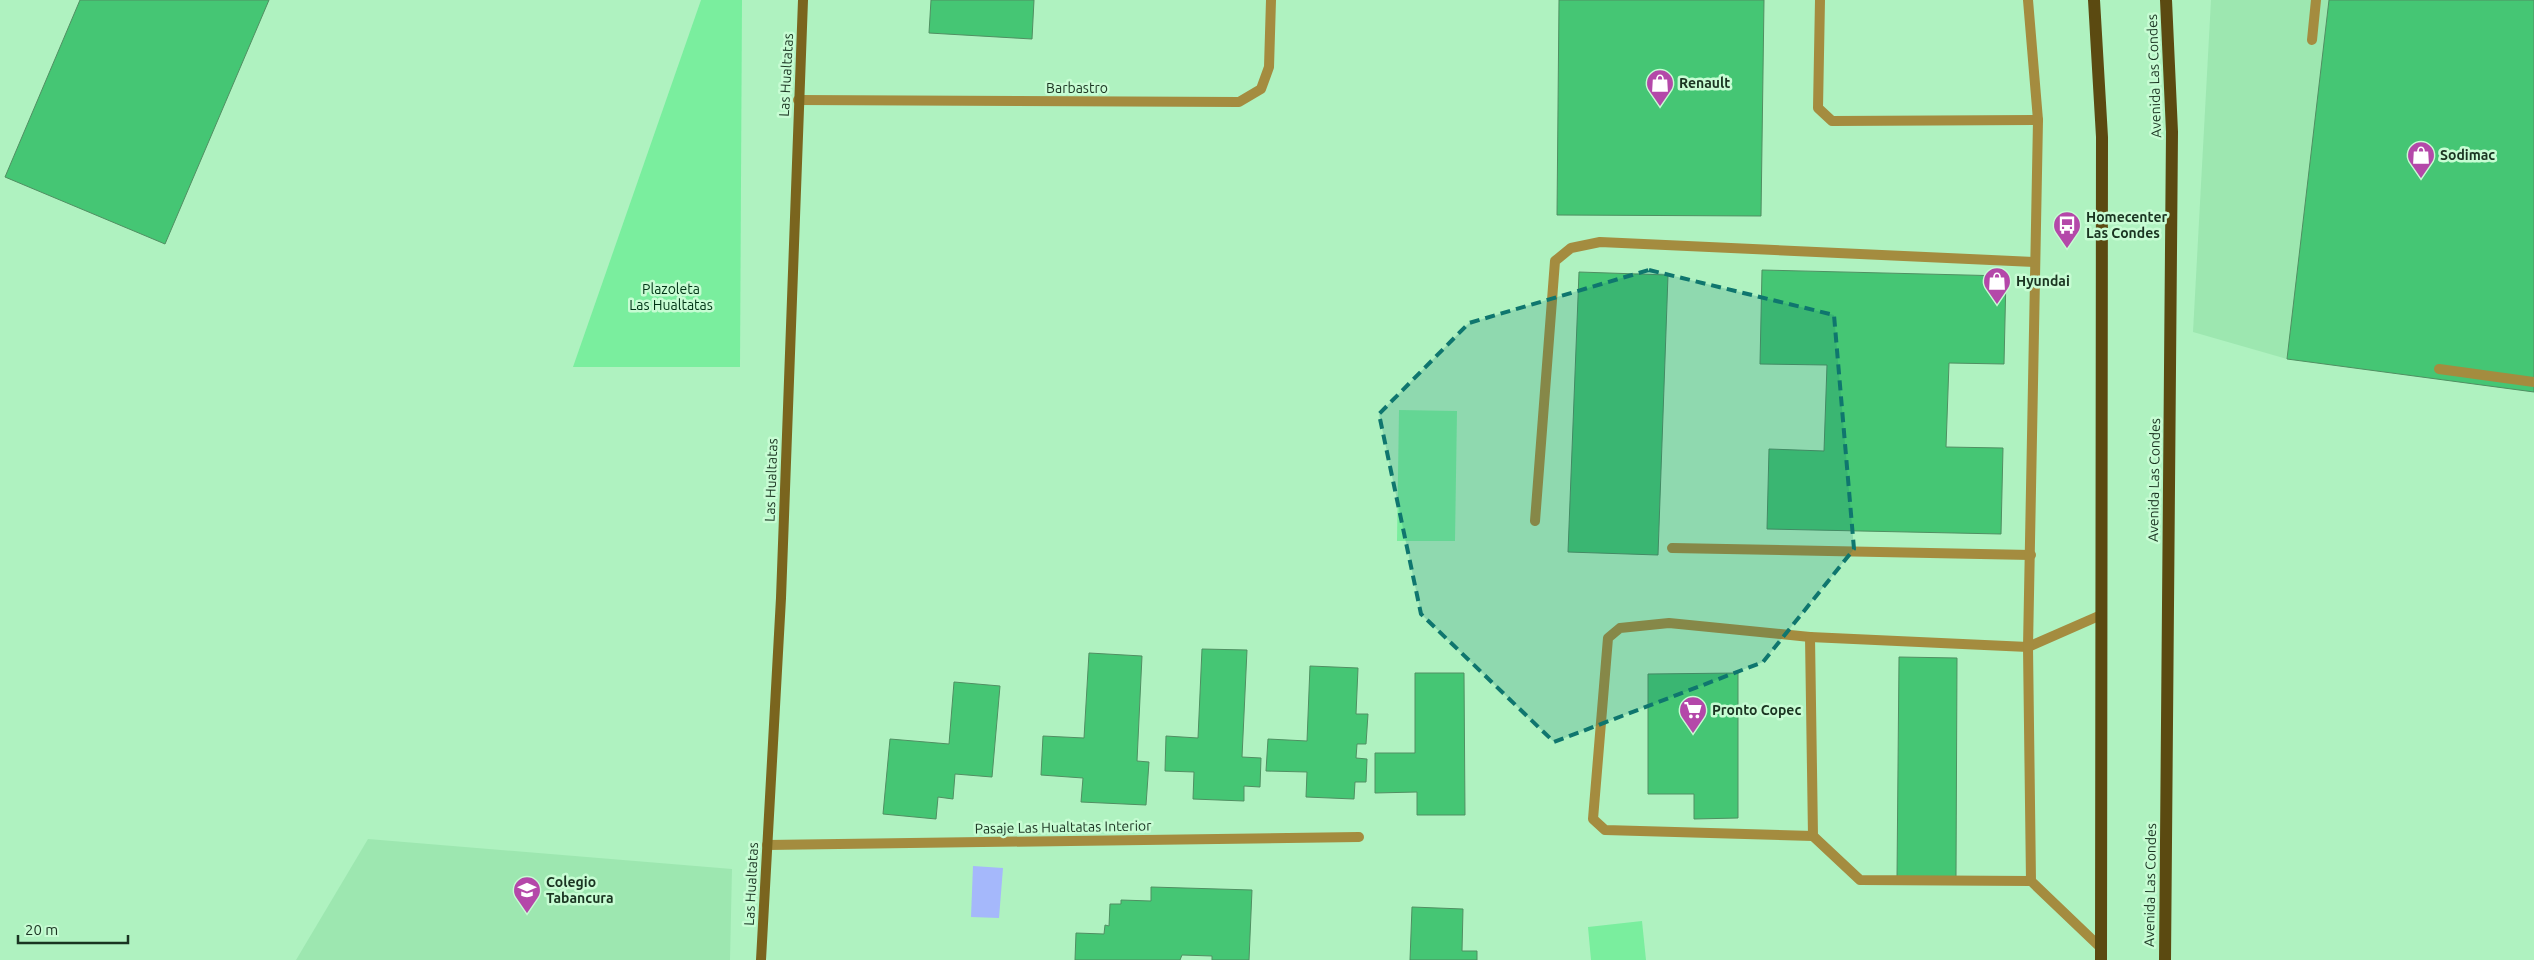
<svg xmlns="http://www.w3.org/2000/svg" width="2534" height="960" viewBox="0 0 2534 960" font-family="Ubuntu,sans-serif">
  <rect width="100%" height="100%" fill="#aff2c0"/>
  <g fill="#9de7b0">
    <polygon points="2211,0 2534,0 2534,392 2287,359 2193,332"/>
    <polygon points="368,839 732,869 730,960 296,960"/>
  </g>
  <g fill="#7aee9e">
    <polygon points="701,0 742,0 740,367 573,367"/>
    <polygon points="1399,410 1457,411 1455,541 1397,541"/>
    <polygon points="1642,921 1646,960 1591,960 1588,927"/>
  </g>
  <polygon fill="#a5b8fb" points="973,866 1003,868 999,918 971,917"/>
  <g fill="#45c674" stroke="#508f62">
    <polygon points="80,0 269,0 165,244 5,177"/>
    <polygon points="931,0 1034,0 1032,39 929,33"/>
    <polygon points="1559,0 1764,0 1761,216 1557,215"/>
    <polygon points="2329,0 2534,0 2534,392 2287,359"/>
    <polygon points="1762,270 2006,276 2004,364 1949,363 1946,447 2003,448 2001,534 1767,529 1769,449 1824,451 1827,365 1760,364"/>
    <polygon points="1579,272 1668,275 1658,555 1568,552"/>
    <polygon points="1202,649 1247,650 1242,757 1261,758 1260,787 1244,786 1244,801 1193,799 1194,772 1165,771 1166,736 1198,738"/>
    <polygon points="1089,653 1142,656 1137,761 1149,762 1146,805 1081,802 1083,778 1041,775 1043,736 1084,738"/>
    <polygon points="1899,657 1957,658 1956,877 1897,877"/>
    <polygon points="1310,666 1358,668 1356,714 1368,714 1366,744 1357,744 1356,758 1367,759 1366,782 1355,782 1354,799 1306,797 1307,772 1266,771 1268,739 1307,741"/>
    <polygon points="1415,673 1464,673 1465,815 1417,815 1417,792 1375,793 1375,753 1415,753"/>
    <polygon points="1738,673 1738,818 1694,819 1694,794 1648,794 1648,674"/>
    <polygon points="954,682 1000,686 992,777 955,774 953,799 938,797 936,819 883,814 890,739 949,744"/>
    <polygon points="1151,887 1252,890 1249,960 1212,960 1212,956 1182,955 1180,960 1075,960 1076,933 1104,934 1105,925 1109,926 1110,904 1121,904 1121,900 1151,901"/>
    <polygon points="1412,907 1463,909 1462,951 1477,951 1477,960 1410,960"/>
  </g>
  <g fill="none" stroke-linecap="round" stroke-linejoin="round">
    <g stroke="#a48c3f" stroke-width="10">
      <polyline points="1820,0 1818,108 1832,121 2038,120"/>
      <polyline points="2312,40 2316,0"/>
      <polyline points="2439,369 2534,382"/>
      <polyline points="1535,521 1555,261 1571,248 1600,242 2035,262"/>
      <polyline points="1672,548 2031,555"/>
      <polyline points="1810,637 1669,623 1620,628 1608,638 1593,819 1605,830 1813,836"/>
      <polyline points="2031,881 1860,880 1813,836 1810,637 2028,647 2101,615"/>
    </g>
    <g stroke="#a48c3f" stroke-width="10">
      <polyline points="2028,0 2038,120 2028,647 2031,881 2101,948"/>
      <polyline points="798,100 1239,102 1261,89 1269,67 1271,0"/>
      <polyline points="767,845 1359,837"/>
    </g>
    <polyline stroke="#7a651e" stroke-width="10" points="761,960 781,598 803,0"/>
    <g stroke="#5b4a11" stroke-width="12">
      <polyline points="2094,0 2102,137 2101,960"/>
      <polyline points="2165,960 2172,132 2166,0"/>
    </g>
  </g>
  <path fill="#0f766e" fill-opacity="0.2" stroke="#0f766e" stroke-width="4" stroke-dasharray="10 6" stroke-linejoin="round" d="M1649,270L1834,315L1854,549L1763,662L1554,742L1421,614L1379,414L1469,323Z"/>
  <defs>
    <g id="shop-pin" transform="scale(1.4375)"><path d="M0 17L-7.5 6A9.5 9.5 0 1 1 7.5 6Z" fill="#b448a9" stroke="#c7fcd3"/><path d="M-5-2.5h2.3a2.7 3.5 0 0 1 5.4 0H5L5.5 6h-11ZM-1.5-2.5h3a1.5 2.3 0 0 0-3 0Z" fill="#fff"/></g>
    <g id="bus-pin" transform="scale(1.4375)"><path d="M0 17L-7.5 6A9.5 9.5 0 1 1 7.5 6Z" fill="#b448a9" stroke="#c7fcd3"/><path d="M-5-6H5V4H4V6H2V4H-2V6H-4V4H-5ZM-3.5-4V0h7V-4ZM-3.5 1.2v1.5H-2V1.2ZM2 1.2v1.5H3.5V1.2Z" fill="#fff"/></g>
    <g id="supermarket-pin" transform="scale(1.4375)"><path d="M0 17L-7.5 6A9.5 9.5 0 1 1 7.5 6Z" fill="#b448a9" stroke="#c7fcd3"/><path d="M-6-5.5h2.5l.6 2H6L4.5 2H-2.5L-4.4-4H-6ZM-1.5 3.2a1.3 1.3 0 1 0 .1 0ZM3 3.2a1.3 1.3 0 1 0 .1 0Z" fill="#fff"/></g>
    <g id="school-pin" transform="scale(1.4375)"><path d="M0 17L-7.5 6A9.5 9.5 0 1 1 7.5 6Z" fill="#b448a9" stroke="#c7fcd3"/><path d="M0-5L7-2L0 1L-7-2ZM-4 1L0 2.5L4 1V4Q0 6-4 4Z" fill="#fff"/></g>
  </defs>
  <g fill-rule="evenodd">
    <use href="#shop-pin" x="1660" y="83"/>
    <use href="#shop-pin" x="2421" y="155"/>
    <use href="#bus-pin" x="2067" y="225"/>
    <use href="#shop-pin" x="1997" y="281"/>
    <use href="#supermarket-pin" x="1693" y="710"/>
    <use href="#school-pin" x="527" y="890"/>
  </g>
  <g text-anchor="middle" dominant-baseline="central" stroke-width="5" stroke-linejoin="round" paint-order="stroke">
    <g font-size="14" fill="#1a3421" stroke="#c7fcd3">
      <text transform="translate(786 75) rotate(-87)">Las Hualtatas</text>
      <text transform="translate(2154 76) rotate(-92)">Avenida Las Condes</text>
      <text x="1077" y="88">Barbastro</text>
      <text transform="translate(771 480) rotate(-88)">Las Hualtatas</text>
      <text transform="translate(2154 480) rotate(-89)">Avenida Las Condes</text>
      <text transform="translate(1063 827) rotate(-1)">Pasaje Las Hualtatas Interior</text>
      <text transform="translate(751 884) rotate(-87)">Las Hualtatas</text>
      <text transform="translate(2150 885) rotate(-89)">Avenida Las Condes</text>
    </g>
    <g font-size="14" font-weight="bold" fill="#1a3421" stroke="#c7fcd3" text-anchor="start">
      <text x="1679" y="83">Renault</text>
      <text x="2440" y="155">Sodimac</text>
      <text x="2086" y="217">Homecenter<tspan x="2086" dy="16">Las Condes</tspan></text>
      <text x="2016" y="281">Hyundai</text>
      <text x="1712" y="710">Pronto Copec</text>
      <text x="546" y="882">Colegio<tspan x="546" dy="16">Tabancura</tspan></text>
    </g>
    <g font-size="14" fill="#003415" stroke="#c7fcd3">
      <text x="671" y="289">Plazoleta<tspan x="671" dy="16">Las Hualtatas</tspan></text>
    </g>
  </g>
  <path d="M18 935v8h110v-8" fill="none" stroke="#1a3421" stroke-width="2.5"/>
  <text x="25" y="935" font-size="15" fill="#1a3421" stroke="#c7fcd3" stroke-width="4" paint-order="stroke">20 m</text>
</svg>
